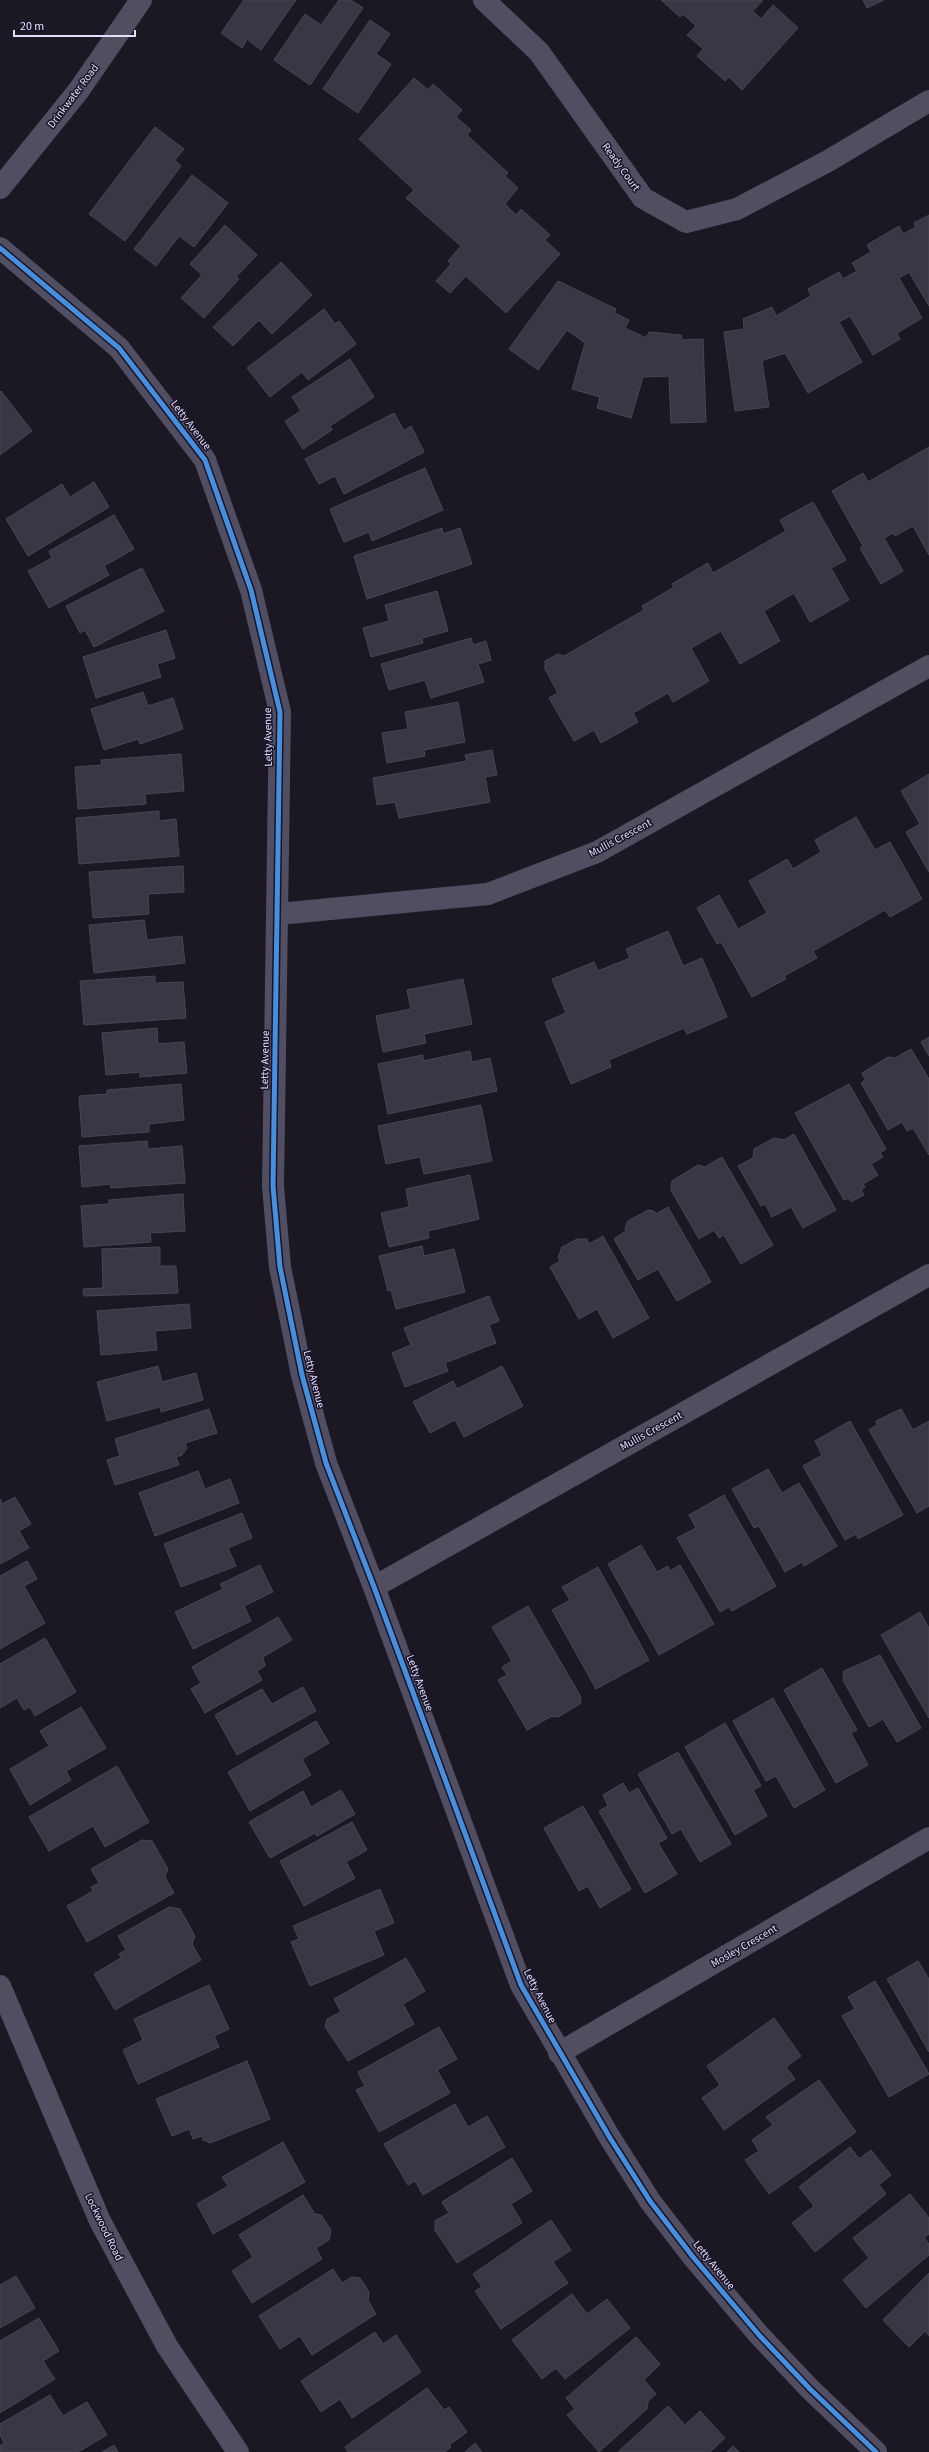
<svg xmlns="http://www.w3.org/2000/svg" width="929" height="2452" viewBox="0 0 929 2452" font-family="'Source Sans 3',sans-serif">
  <rect width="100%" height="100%" fill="#1b1824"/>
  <g fill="#3a3744" stroke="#494555">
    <polygon points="244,0 296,0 261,50 247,39 242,48 221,33"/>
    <polygon points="339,0 351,0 363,8 310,85 274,60 305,14 321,25"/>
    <polygon points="661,0 763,0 753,11 761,19 773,5 798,28 742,90 729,77 725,81 697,56 703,49 687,35 696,26 683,14 680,17"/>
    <polygon points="863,0 884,0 867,8"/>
    <polygon points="370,20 390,34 376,54 391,64 358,113 323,89"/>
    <polygon points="414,78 428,90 433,84 462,110 456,117 471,130 467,135 508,173 505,176 518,188 505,204 516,215 521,209 550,235 545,240 560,254 506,313 466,276 450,293 436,281 451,264 448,261 461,246 406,198 414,190 359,139"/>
    <polygon points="155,127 184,149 175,160 181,166 125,241 89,214"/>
    <polygon points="192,175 228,203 194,247 179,236 156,266 134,249"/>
    <polygon points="929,215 929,306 909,272 899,278 922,318 897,333 900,339 873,355 850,316 839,322 862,362 808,393 785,353 764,360 762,361 769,407 735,411 724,332 744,329 743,319 772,307 776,316 811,296 808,289 839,272 843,279 857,271 852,263 871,252 867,245 899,226 903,234 916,227 914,223"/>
    <polygon points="225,225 257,255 236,277 239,279 204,318 181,298 202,275 190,264"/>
    <polygon points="281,262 312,295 272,334 259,320 233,346 213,327"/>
    <polygon points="558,281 616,309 614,313 629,320 625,328 646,338 649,332 681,335 682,340 703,339 706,422 671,423 669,376 643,377 631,418 597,408 600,397 572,389 585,343 567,330 538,370 509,349"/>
    <polygon points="324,309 335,324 339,321 356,344 308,380 302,372 270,397 247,368"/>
    <polygon points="350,359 374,397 330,426 332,430 303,449 285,421 301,411 292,397"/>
    <polygon points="1,391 32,431 0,455 0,392"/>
    <polygon points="394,413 404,431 411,426 424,452 344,494 335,476 319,484 305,459"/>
    <polygon points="929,447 929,555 913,526 895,536 893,533 884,538 903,571 881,584 860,548 863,546 832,491 863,473 868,482"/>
    <polygon points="425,468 443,510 372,541 369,532 344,542 330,509"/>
    <polygon points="94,482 109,507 28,556 6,519 62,484 70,497"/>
    <polygon points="813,502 846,560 831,568 849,600 810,622 794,593 764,611 780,641 740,664 721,631 691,648 709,681 673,702 668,693 633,713 638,722 601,743 594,730 574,741 549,698 558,693 545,669 545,661 558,654 564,656 644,610 642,606 674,587 672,584 708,563 713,573 786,531 780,520"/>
    <polygon points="114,515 134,549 104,566 109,575 49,608 28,571 52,558 49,551"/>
    <polygon points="442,528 443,534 460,528 472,564 367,599 354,556"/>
    <polygon points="142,568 164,611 94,647 85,630 80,633 66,606"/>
    <polygon points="437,591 448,631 422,638 423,643 371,657 363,628 389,621 385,605"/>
    <polygon points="166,630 175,658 157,664 161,677 96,698 83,657"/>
    <polygon points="471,638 473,645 486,641 491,660 478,664 484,682 431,698 425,680 389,690 381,664"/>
    <polygon points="143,692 148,706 173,698 183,729 140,744 138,739 104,750 91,709"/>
    <polygon points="458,702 465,742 424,750 425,756 387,763 382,733 408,729 405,712"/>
    <polygon points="492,750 497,775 485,777 490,802 399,818 395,802 377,805 373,778 467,761 465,755"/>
    <polygon points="181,754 184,791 145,794 146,804 78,809 75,767 102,765 101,760"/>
    <polygon points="929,774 929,872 906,832 920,824 901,791"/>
    <polygon points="159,811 159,821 176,819 179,856 79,864 76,818"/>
    <polygon points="856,817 875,850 890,842 922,899 890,917 885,910 813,951 817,958 784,976 786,979 752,997 721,942 717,944 697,908 719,895 738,929 767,913 749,881 787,859 793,869 821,852 815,840"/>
    <polygon points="183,866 184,892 148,894 149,914 93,918 89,872"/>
    <polygon points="144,920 147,940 182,936 185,963 94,973 89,925"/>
    <polygon points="668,931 683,966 702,958 727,1017 687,1034 684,1028 609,1060 611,1067 571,1084 545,1022 566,1013 552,979 594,962 598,971 630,958 626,949"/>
    <polygon points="155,976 155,983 183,982 186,1018 84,1025 80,981"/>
    <polygon points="463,979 472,1024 424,1034 426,1043 383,1052 376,1016 411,1009 407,990"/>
    <polygon points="157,1028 158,1044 184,1042 187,1073 140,1077 140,1072 106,1075 102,1033"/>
    <polygon points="929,1037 929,1056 921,1042"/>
    <polygon points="911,1049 929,1079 929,1155 913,1128 907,1131 902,1122 888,1130 861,1083 865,1080 862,1073 888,1057 895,1058"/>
    <polygon points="470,1051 472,1062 490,1058 497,1091 388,1114 378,1064 423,1055 423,1061"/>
    <polygon points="181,1084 184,1120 149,1124 149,1132 82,1137 79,1096 107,1094 107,1090"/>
    <polygon points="849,1084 886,1149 880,1153 883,1157 871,1164 878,1175 863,1184 865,1187 861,1190 864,1195 851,1202 849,1198 844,1200 795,1113"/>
    <polygon points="481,1105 492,1161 424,1174 420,1157 386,1164 378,1126"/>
    <polygon points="794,1134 836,1210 803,1228 791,1207 772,1217 765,1204 761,1206 738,1166 753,1158 754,1149 774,1138 784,1140"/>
    <polygon points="147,1141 148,1149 182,1146 185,1183 111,1188 110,1184 82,1187 79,1146"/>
    <polygon points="722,1157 773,1245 741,1264 724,1235 719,1238 714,1230 699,1239 671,1190 672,1181 698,1165 705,1167"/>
    <polygon points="470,1175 479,1219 428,1231 429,1238 389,1247 381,1213 409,1207 406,1189"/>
    <polygon points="183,1194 185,1231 150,1233 151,1242 84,1247 81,1206 109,1204 109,1200"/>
    <polygon points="668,1207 711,1282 677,1301 658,1269 638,1280 614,1239 626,1231 625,1228 628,1221 648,1210 654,1211 656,1214"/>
    <polygon points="603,1236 649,1318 613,1338 597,1309 579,1319 550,1267 560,1261 558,1258 562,1247 577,1239 587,1239 589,1244"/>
    <polygon points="422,1246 424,1256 454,1249 465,1292 396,1309 391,1290 388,1291 379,1256"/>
    <polygon points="160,1247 160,1266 176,1266 178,1293 84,1296 83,1289 103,1288 102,1249"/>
    <polygon points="489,1296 499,1321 489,1325 496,1343 445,1363 448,1371 405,1387 392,1353 411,1345 404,1328"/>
    <polygon points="189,1304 191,1328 155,1331 157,1350 101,1355 97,1311"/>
    <polygon points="158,1366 162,1382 196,1373 203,1400 161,1412 160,1407 107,1421 97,1382"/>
    <polygon points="502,1366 523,1406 464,1437 455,1420 430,1433 413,1402 453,1381 457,1389"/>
    <polygon points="209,1409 217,1433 185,1443 187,1448 182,1455 176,1457 179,1465 115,1485 107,1460 120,1456 115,1439"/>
    <polygon points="901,1409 913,1430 929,1421 929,1506 917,1513 869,1430 877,1425 876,1421"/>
    <polygon points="850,1421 903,1515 858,1539 856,1534 845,1540 803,1466 822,1455 815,1441"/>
    <polygon points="768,1469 782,1493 799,1483 837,1546 804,1566 802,1562 785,1572 759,1526 754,1528 732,1489"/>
    <polygon points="198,1471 205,1489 230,1479 239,1503 155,1536 139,1493"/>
    <polygon points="724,1495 776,1586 732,1611 729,1607 720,1612 677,1538 696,1528 689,1515"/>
    <polygon points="15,1497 31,1524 19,1531 29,1548 0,1564 0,1499 2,1504"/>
    <polygon points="242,1513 252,1538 228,1548 236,1566 181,1587 164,1544"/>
    <polygon points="641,1545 657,1572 668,1566 670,1571 680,1565 714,1624 659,1655 608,1564"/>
    <polygon points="27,1561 37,1579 24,1586 45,1623 0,1649 0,1576"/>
    <polygon points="260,1565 273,1592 244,1606 251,1621 193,1649 175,1612 223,1589 220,1584"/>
    <polygon points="598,1567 649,1660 596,1689 552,1610 570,1600 562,1587"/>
    <polygon points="528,1606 581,1697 580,1704 558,1717 552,1716 527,1730 498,1680 507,1675 502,1667 512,1661 492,1627"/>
    <polygon points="920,1612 929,1628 929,1718 881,1635"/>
    <polygon points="278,1617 292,1640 263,1657 265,1666 257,1671 262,1680 205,1713 191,1689 201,1683 192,1667"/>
    <polygon points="45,1638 76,1692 35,1716 30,1707 24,1710 17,1698 0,1708 0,1664"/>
    <polygon points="880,1655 921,1728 897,1742 883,1719 869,1727 843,1680 844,1671"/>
    <polygon points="822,1668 857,1730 851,1733 868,1765 836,1783 784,1690"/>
    <polygon points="303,1687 316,1711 237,1755 215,1715 262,1689 272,1704"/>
    <polygon points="773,1698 825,1790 794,1808 776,1776 766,1781 733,1721"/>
    <polygon points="81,1707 106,1748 66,1771 71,1780 30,1805 10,1769 49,1746 40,1731"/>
    <polygon points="316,1721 329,1743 302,1759 311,1775 250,1811 228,1772"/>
    <polygon points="725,1723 761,1786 753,1790 767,1816 735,1835 685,1747"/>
    <polygon points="678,1752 731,1844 700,1862 681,1829 672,1834 638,1774"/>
    <polygon points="117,1766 149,1822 105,1847 93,1826 49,1851 29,1817"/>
    <polygon points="623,1783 629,1793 638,1788 667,1838 658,1843 677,1874 645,1893 599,1811 608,1806 603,1795"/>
    <polygon points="341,1790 355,1814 317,1836 315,1833 270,1858 249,1822 303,1791 311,1807"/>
    <polygon points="583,1806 631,1889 600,1908 588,1886 579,1891 544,1828"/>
    <polygon points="352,1822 367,1850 346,1862 355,1878 304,1906 280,1861"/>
    <polygon points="142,1840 152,1841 168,1869 165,1877 174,1893 87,1942 67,1906 93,1891 91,1887 99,1883 91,1869"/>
    <polygon points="380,1889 394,1923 374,1931 384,1955 310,1986 291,1942 299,1939 293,1926"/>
    <polygon points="169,1907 180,1909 195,1936 192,1944 201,1960 115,2010 94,1974 121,1958 119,1954 126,1950 118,1936"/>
    <polygon points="406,1958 425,1991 403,2004 414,2024 348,2061 325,2027 327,2019 341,2012 334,1999"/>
    <polygon points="918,1961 929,1979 929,2052 887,1979"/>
    <polygon points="875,1981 929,2074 889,2097 842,2016 855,2009 848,1997"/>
    <polygon points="209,1985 229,2029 214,2036 219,2047 138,2084 123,2050 143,2040 134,2019"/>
    <polygon points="774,2018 801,2056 786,2067 795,2079 724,2130 702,2098 720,2085 707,2066"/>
    <polygon points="439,2027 457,2059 437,2070 450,2093 379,2132 356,2090 365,2086 358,2072"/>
    <polygon points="247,2061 270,2119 210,2143 203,2140 202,2136 193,2139 189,2129 172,2136 156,2099"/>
    <polygon points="819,2080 856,2132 769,2194 745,2160 759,2151 752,2140 773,2125 766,2117"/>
    <polygon points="455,2104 468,2127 487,2116 505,2147 423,2195 415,2181 408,2185 384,2144"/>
    <polygon points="283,2142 305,2182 213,2234 197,2204 228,2186 222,2177"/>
    <polygon points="850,2147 859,2159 871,2150 891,2175 879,2185 886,2194 815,2252 792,2223 814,2206 799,2187"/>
    <polygon points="512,2158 532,2191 511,2204 522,2223 457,2263 435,2230 435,2221 449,2213 442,2202"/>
    <polygon points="910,2194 929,2218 929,2234 924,2238 929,2244 929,2255 866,2308 843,2280 869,2258 853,2238"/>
    <polygon points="303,2195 315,2214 321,2215 331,2230 329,2240 316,2248 322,2259 252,2303 232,2271 253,2257 239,2235"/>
    <polygon points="551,2220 571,2250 553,2262 568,2283 501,2329 475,2291 482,2287 473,2274"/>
    <polygon points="333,2269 342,2283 352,2277 360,2278 369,2292 368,2300 376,2314 312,2355 300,2336 280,2349 259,2316"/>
    <polygon points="929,2273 929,2336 925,2331 909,2347 883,2320"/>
    <polygon points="16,2276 35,2308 0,2328 0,2285"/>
    <polygon points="572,2294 587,2314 607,2299 630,2328 565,2379 556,2368 542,2379 512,2340"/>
    <polygon points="39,2318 59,2351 43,2361 55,2379 0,2413 0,2341"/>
    <polygon points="375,2332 383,2344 396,2335 421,2372 352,2418 340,2399 321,2412 301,2381"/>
    <polygon points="636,2337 660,2364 644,2380 656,2394 648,2401 647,2409 599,2452 567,2415 575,2409 566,2398"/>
    <polygon points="427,2388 444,2410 449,2407 467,2432 449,2445 451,2447 445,2452 348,2452 345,2447"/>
    <polygon points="50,2395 63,2416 87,2402 107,2435 78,2452 0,2452 0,2446 4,2443 0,2435 0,2424"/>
    <polygon points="668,2406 685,2425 700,2411 725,2438 710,2452 618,2452"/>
    <polygon points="475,2443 482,2452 465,2452"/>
    <polygon points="114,2445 118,2452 102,2452"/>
    <polygon points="733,2446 739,2452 727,2452"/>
  </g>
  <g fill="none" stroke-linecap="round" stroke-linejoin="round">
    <g stroke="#514e62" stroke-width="22">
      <polyline points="484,0 539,52 643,198 686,222 737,209 828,161 929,101"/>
      <polyline points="0,248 119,348 205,460 251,590 280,712 273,1186 280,1267 302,1375 326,1463 374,1587 521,1985 610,2138 650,2201 693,2257 759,2335 810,2389 876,2452"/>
      <polyline points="278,914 488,894 597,852 929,666"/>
      <polyline points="374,1587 929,1275"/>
      <polyline points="0,1986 100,2221 167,2346 238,2452"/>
      <polyline points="559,2053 929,1838"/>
    </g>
    <polyline stroke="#514e62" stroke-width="22" points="0,188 79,90 141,0"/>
    <g stroke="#191428" stroke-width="8">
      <polyline id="cycleway" points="0,248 119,348 205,460 251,590 280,712 273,1186 280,1267 302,1375 326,1463 374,1587 521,1985 610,2138 650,2201 693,2257 759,2335 810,2389 876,2452"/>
    </g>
    <use href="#cycleway" stroke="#468fdf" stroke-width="5"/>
  </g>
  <g text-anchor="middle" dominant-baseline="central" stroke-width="3" stroke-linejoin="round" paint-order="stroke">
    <g font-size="11" fill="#e4dffb" stroke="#191428">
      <text transform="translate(73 96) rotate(-53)">Drinkwater Road</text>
      <text transform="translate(621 167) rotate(54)">Ready Court</text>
      <text transform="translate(191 425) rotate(53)">Letty Avenue</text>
      <text transform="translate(268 737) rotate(-91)">Letty Avenue</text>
      <text transform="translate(620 838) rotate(-28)">Mullis Crescent</text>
      <text transform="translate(265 1060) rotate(-89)">Letty Avenue</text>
      <text transform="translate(314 1379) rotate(76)">Letty Avenue</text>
      <text transform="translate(651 1431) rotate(-29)">Mullis Crescent</text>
      <text transform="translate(420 1683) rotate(70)">Letty Avenue</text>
      <text transform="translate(744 1946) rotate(-30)">Mosley Crescent</text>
      <text transform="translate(540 1996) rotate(63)">Letty Avenue</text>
      <text transform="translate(104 2227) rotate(64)">Lockwood Road</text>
      <text transform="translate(714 2265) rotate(51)">Letty Avenue</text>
    </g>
  </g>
  <path d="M14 30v6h121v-6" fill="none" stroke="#e4dffb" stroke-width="2"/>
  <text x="20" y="30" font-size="12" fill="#e4dffb" stroke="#191428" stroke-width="3" paint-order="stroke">20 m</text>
</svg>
